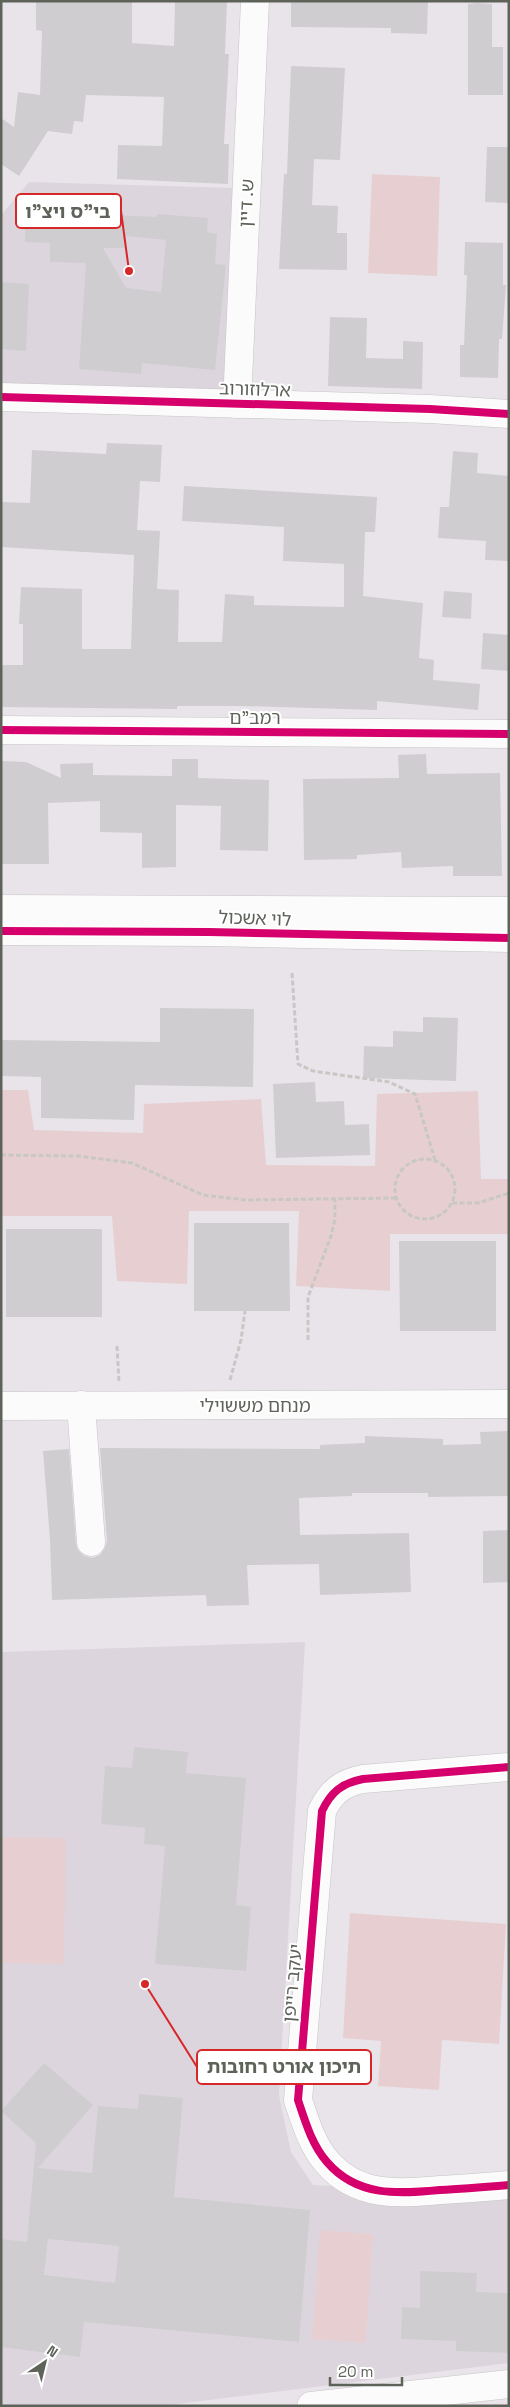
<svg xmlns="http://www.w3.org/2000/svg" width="510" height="2407" viewBox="0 0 510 2407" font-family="'Space Grotesk','Noto Sans Hebrew',sans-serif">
  <rect width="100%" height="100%" fill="#e9e4ea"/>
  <g fill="#ddd5de">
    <polygon points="29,182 235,188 230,394 1,387 1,215"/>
    <polygon points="305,1642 279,2095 291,2152 313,2185 509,2195 509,2363 161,2406 1,2406 1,1652"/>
  </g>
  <g fill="#e7cfd1">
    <polygon points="372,174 440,177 437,276 368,273"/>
    <polygon points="1,1090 28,1090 34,1130 143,1133 144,1104 261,1099 266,1165 375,1166 377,1094 478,1091 481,1179 509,1179 509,1234 390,1234 390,1291 296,1286 299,1211 189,1211 187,1284 117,1281 112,1216 1,1216"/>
    <polygon points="1,1837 66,1838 64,1964 1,1963"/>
    <polygon points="350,1913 506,1924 499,2044 442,2040 439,2090 378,2086 381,2041 343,2038"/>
    <polygon points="320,2230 373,2234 366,2343 312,2339"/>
  </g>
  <g fill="#d0cdd1" fill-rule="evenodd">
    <polygon points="36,1 132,1 132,43 174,46 175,1 227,1 225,54 229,54 224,144 229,144 228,184 117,179 118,145 162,146 164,97 86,95 83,122 74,121 72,134 48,131 19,176 1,164 1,118 14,127 18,92 40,95 42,31 36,30"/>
    <polygon points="291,1 428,1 427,34 391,33 391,28 291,27"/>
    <polygon points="477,3 492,4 492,47 503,47 503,95 468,95 468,4"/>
    <polygon points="291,66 345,68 340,160 314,159 312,205 338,206 337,233 347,233 347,270 279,269 284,174 287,174"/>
    <polygon points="487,147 509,147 509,203 485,202"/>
    <path d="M26,211L157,217V214L208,218L207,232L217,234L215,264L226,265L215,370L142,363L141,374L79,369L86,263L50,262V243L25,242ZM126,236L166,240L161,292L126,288L103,248H125Z"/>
    <polygon points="465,242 503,243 503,285 506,285 502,339 499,339 498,378 460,377 460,345 464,345 467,275 464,275"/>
    <polygon points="1,282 29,284 26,351 1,349"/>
    <polygon points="330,317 367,318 366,358 403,359 403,341 423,342 422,389 328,386"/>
    <polygon points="107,443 162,445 160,482 140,481 137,530 160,531 157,589 179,590 178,642 222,642 225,594 254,596 254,605 344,607 344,564 283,561 284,527 182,521 184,486 377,497 375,532 365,532 363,596 423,603 419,658 434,660 433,680 480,684 478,710 377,701 377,710 243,706 177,706 177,709 1,707 1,665 23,665 23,624 19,624 21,587 82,589 82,649 131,649 134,555 1,547 1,502 30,503 32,450 106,454"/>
    <polygon points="453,451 478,453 477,473 509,476 509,561 485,560 486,541 438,538 440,507 449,507"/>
    <polygon points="444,591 472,593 471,619 442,617"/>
    <polygon points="483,633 509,635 509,671 481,669"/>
    <polygon points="426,754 427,774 500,773 502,876 453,876 453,866 402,868 401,852 357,855 357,859 304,860 303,779 399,778 398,755"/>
    <polygon points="172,759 198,759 198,778 269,780 268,851 220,850 221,806 176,805 176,867 142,868 142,833 100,832 100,801 48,803 49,864 1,864 1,761 26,762 61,778 60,764 93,763 93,775 172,776"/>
    <polygon points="160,1008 254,1009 253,1087 135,1085 134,1120 41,1118 41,1077 1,1076 1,1040 160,1042"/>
    <polygon points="423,1017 458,1018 456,1081 363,1078 364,1046 393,1047 393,1031 423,1032"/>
    <polygon points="315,1082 316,1102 344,1101 345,1125 369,1124 370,1155 276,1158 273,1084"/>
    <polygon points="194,1223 289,1223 290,1311 194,1311"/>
    <rect x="6" y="1229" width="96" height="88"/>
    <polygon points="399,1241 496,1241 496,1331 400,1331"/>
    <polygon points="509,1431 509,1496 428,1497 428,1493 352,1493 352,1496 299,1498 300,1535 409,1533 411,1592 320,1595 319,1564 247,1565 249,1605 207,1606 206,1595 52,1600 50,1539 43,1451 69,1449 76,1544 78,1550 84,1556 92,1558 100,1555 105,1548 107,1541 100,1448 320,1449 320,1445 365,1443 365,1436 443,1439 443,1445 481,1444 480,1432"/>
    <polygon points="509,1530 509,1582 483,1583 483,1531"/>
    <polygon points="134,1747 188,1752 186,1773 246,1778 236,1905 251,1907 246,1971 155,1964 165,1846 144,1844 145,1828 101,1824 105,1766 132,1768"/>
    <path d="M44,2063L93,2105L38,2168L92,2173L98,2106L138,2109L139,2094L183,2098L174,2197L310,2210L299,2342L84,2322L80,2357L1,2347V2239L27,2242L36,2143L1,2111ZM48,2239L119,2246L115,2283L44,2275Z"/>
    <polygon points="420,2271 477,2273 476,2292 509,2293 509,2353 456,2351 456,2341 401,2339 402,2307 420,2308"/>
  </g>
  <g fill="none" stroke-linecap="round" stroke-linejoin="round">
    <g stroke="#c5c5c4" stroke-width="29">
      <g id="minor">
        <polyline points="1,397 430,409 509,414"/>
        <polyline points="237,404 255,1"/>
        <polyline points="1,730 509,734"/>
        <polyline points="1,909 509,911"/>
        <polyline points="1,931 209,932 509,938"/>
        <polyline points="81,1405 91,1542"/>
        <polyline points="1,1406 509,1404"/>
        <path d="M509,1767L363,1779C342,1783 331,1792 322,1811L298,2100C305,2121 312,2145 327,2162C357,2197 398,2194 440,2190C463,2189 486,2187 509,2185"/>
        <polyline points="311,2406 509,2384"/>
      </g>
    </g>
    <g stroke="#c9c7c4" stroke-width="3" stroke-dasharray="5 2.5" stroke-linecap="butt">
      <polyline points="292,973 298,1064 313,1071 389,1082 415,1094 435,1160"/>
      <polyline points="1,1155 78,1156 132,1163 203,1195 246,1200 397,1198"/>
      <circle cx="425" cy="1189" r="30"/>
      <polyline points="452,1203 478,1203 509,1193"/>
      <polyline points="308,1340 308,1297 331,1236 335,1219 335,1199"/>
      <polyline points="117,1346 119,1382"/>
      <polyline points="230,1380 241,1340 245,1311"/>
    </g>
    <use href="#minor" stroke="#fcfbfc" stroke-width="28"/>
    <g stroke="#fff" stroke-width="11">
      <g id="cycleway">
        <polyline points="1,397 430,409 509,414"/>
        <polyline points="1,730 509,734"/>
        <polyline points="1,931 209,932 509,938"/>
        <path d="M509,1767L363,1779C342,1783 331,1792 322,1811L298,2100C305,2121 312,2145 327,2162C357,2197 398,2194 440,2190C463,2189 486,2187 509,2185"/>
      </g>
    </g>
    <use href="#cycleway" stroke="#d6006c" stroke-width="8"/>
  </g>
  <g text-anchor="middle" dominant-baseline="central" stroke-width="4" stroke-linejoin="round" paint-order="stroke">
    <g font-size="18" fill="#5e635a" stroke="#fff">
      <text transform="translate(246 203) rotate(-87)">ש. דיין</text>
      <text transform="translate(255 389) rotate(2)">ארלוזורוב</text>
      <text x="255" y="717">רמב"ם</text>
      <text transform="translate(255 918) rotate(2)">לוי אשכול</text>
      <text x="255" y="1405">מנחם מששוילי</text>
      <text transform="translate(292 1983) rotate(-85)">יעקב רייפן</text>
    </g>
  </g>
  <path fill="none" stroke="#d62828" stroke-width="2" d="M129 271L121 211M145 1984L197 2067"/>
  <g fill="#d62828" stroke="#fff" stroke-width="2">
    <circle cx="129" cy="271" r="5"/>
    <circle cx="145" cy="1984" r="5"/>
  </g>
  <g fill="#fff" stroke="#d62828" stroke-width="2">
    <rect x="16" y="194" width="105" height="34" rx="5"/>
    <rect x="197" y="2050" width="174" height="34" rx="5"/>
  </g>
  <g font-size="19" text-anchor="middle" font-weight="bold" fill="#5e635a">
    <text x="68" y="218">בי"ס ויצ"ו</text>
    <text x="284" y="2073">תיכון אורט רחובות</text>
  </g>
  <rect width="510" height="2407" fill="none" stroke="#5e635a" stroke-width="5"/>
  <g transform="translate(45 2362) rotate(35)" stroke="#ffffff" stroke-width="4" paint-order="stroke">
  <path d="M0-4L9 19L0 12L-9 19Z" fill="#5e635a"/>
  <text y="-8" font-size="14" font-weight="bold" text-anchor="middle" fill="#5e635a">N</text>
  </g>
  <path d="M330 2377v8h72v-8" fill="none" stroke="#5e635a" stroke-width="2.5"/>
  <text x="338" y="2377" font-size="15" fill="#5e635a" stroke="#ffffff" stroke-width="4" paint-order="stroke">20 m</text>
</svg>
